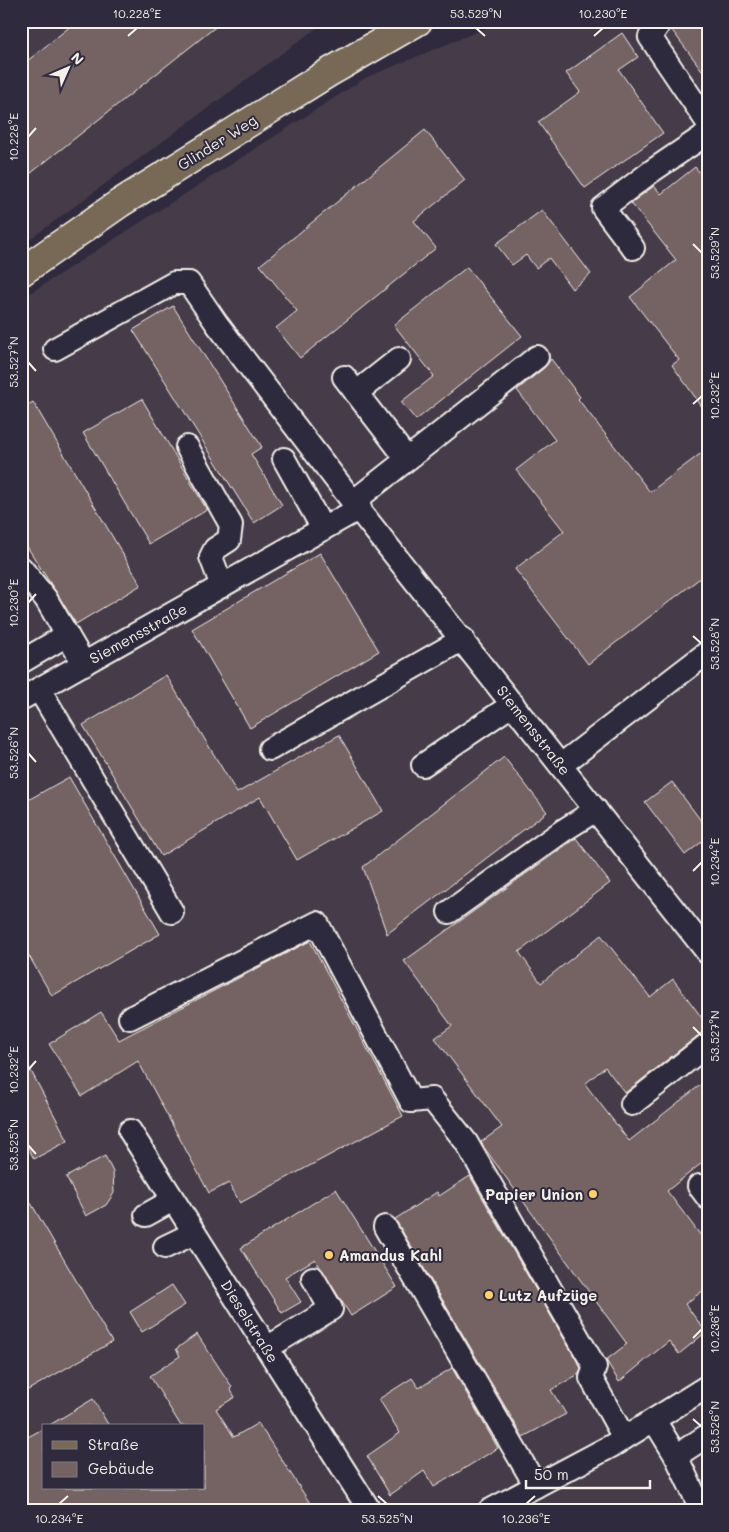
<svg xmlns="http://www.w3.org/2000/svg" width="729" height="1532" viewBox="0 0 729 1532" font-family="Mali,sans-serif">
  <rect width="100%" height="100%" fill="#2f2a3d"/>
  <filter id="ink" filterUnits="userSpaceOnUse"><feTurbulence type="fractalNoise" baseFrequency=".02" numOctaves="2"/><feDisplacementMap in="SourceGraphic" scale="10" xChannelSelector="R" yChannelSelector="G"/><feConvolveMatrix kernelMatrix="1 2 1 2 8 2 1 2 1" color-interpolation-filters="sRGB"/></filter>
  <g filter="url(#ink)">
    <g fill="#443b48" fill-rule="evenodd">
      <polygon points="21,21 326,21 21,246"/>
      <path d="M503,21H708V1511H21V299L365,78ZM44,1426H204V1488H44Z"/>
    </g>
    <g fill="#756262" stroke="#f4f1e8">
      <polygon points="77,21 223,21 21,181 21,66"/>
      <polygon points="674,21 708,21 708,78 671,29"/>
      <polygon points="622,33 638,57 619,70 663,133 585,188 538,122 580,92 566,73"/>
      <polygon points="425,130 465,180 414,221 436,248 300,358 276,328 297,311 260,265"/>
      <polygon points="695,167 708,183 708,415 672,365 679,360 630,297 676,260 631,203 654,186 661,194"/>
      <polygon points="542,210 591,274 572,289 549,258 536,268 526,255 512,265 496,244"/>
      <polygon points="467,267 522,336 416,420 401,402 434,376 394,325"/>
      <polygon points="173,306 262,447 251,454 282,505 254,523 133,330"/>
      <polygon points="551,359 580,397 578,399 650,492 708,448 708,572 588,664 515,569 564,531 516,470 555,440 517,390 545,367"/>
      <polygon points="142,399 207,510 149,544 83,433"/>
      <polygon points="33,402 141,585 76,624 21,537 21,409"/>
      <polygon points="320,553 379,651 250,728 192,629"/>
      <polygon points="166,675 237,793 339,735 383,811 297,860 260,797 161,856 83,725"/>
      <polygon points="504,757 547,812 387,934 363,867"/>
      <polygon points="69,777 160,934 52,996 21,942 21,804"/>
      <polygon points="672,782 708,830 708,837 685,855 645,802"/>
      <polygon points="576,838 610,883 519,952 541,983 601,935 650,997 673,979 708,1026 708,1031 700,1034 625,1093 605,1067 585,1084 629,1141 708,1079 708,1158 667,1191 708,1245 708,1287 685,1304 706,1332 679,1354 669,1341 619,1382 606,1360 627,1344 483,1146 481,1142 502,1127 435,1038 452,1026 404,961"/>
      <polygon points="310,941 403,1116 240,1203 229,1183 209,1193 138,1061 82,1096 49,1044 101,1012 119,1040"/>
      <polygon points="21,1052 68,1141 34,1159 21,1134"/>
      <polygon points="105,1156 113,1172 114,1193 106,1205 86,1216 66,1177"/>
      <polygon points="470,1176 581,1368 579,1374 551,1390 566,1414 523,1437 395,1219 437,1192 439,1196"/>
      <polygon points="21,1186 112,1342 21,1394"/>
      <polygon points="336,1189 397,1287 351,1316 315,1259 285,1277 301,1302 282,1313 241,1248"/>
      <polygon points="172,1285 185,1305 142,1332 130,1312"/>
      <polygon points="197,1334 232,1387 230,1389 235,1397 216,1409 234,1437 258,1423 315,1511 21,1511 21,1441 44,1428 44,1488 204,1488 204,1426 181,1426 150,1376 180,1356 176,1349"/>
      <polygon points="452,1368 498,1448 434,1487 424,1471 390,1495 367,1456 400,1433 379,1399 412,1378 419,1388"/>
      <polygon points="93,1399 109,1426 48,1426"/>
    </g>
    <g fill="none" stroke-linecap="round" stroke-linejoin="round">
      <g stroke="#f4f1e8" stroke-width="26">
        <g id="minor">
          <polyline points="661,21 650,37 708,123"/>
          <polyline points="633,248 603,208 652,171 708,133"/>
          <polyline points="55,349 174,283 189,283 217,324 353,502 708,953"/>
          <polyline points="344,377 407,459"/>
          <polyline points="356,393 399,359"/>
          <polyline points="187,447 231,525 229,540 215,549 211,557 222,586"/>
          <polyline points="284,459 323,529"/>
          <polyline points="353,502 537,357"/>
          <polyline points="21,568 46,599 84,664"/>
          <polyline points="21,662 67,635"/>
          <polyline points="39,689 172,912"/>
          <polyline points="21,699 360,508"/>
          <polyline points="270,749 463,639"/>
          <polyline points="423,765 513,704"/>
          <polyline points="561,765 708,652"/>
          <polyline points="449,912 564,830 596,810"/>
          <polyline points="130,1018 317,923 411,1101 432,1099 466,1142 595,1367 591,1378 624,1438"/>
          <polyline points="632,1104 708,1044"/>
          <polyline points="130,1131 370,1511"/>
          <polyline points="699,1186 708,1198"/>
          <polyline points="146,1215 173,1200"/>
          <polyline points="385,1227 536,1486"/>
          <polyline points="165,1247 194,1233"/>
          <polyline points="267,1348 331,1309 313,1278"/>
          <polyline points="654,1420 676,1456 702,1511"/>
          <polyline points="676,1456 708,1435"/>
          <polyline points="489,1511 615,1444 708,1386"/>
        </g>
      </g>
      <g stroke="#f4f1e8" stroke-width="31">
        <polyline id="major" points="21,272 120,203 328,73 418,21"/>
      </g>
      <use href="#minor" stroke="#2f2a3d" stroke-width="22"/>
      <use href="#major" stroke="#776954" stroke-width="28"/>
    </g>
  </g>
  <path fill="none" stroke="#f4f1e8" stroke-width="2" d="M476,28L485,36M128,36L137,28M594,36L603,28M28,137L36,128M693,244L702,253M28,362L36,371M693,404L702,396M28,603L36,594M693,636L702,644M28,753L36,762M693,871L702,862M693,1027L702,1036M28,1070L36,1061M28,1145L36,1154M693,1338L702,1329M693,1419L702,1427M378,1496L387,1504M59,1504L68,1496M526,1504L535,1496"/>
  <g fill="#ffd166" stroke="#2f2a3d" stroke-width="2">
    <circle cx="593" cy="1194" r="5"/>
    <circle cx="329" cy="1255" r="5"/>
    <circle cx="489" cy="1295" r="5"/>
  </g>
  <g text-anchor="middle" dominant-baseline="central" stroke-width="4" stroke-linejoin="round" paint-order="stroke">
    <g font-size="15" fill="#f4f1e8" stroke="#2f2a3d">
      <text transform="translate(217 142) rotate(-32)">Glinder Weg</text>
      <text transform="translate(138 633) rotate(-29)">Siemensstraße</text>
      <text transform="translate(534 730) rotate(52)">Siemensstraße</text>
      <text transform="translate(250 1321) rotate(58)">Dieselstraße</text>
    </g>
    <g font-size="15" font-weight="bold" fill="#f4f1e8" stroke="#2f2a3d" text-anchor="start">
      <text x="583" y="1194" text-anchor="end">Papier Union</text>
      <text x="339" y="1255">Amandus Kahl</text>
      <text x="499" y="1295">Lutz Aufzüge</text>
    </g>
  </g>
  <rect width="729" height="1532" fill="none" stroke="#2f2a3d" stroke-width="55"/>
  <rect x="42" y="1424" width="162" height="65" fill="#2f2a3d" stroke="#7e7a81"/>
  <rect x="52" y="1441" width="25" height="8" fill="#776954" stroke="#7e7a81"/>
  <text x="88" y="1450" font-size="15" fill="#f4f1e8">Straße</text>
  <rect x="52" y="1462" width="25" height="15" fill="#756262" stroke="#7e7a81"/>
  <text x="88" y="1474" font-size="15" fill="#f4f1e8">Gebäude</text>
  <g transform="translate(68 68) rotate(45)" stroke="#2f2a3d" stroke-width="4" paint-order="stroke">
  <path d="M0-4L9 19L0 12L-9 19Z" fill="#f4f1e8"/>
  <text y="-8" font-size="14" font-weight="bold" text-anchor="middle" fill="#f4f1e8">N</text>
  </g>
  <path d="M526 1480v8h124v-8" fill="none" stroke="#f4f1e8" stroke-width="2.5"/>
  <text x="534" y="1480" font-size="15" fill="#f4f1e8" stroke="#2f2a3d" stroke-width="4" paint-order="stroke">50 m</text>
  <rect x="28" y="28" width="674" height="1476" fill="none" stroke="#f4f1e8" stroke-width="2"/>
  <g font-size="12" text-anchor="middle" fill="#f4f1e8">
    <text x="137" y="18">10.228°E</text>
    <text x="476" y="18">53.529°N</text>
    <text x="603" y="18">10.230°E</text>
    <text transform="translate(14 137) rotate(-90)" y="4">10.228°E</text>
    <text transform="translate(715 253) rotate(-90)" y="4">53.529°N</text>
    <text transform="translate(14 362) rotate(-90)" y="4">53.527°N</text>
    <text transform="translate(715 396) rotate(-90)" y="4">10.232°E</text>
    <text transform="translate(14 603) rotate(-90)" y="4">10.230°E</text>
    <text transform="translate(715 644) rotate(-90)" y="4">53.528°N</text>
    <text transform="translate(14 753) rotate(-90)" y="4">53.526°N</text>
    <text transform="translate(715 862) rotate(-90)" y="4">10.234°E</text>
    <text transform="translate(715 1036) rotate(-90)" y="4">53.527°N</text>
    <text transform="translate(14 1070) rotate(-90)" y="4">10.232°E</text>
    <text transform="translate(14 1145) rotate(-90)" y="4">53.525°N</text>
    <text transform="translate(715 1329) rotate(-90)" y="4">10.236°E</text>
    <text transform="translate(715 1427) rotate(-90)" y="4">53.526°N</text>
    <text x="59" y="1523">10.234°E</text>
    <text x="387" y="1523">53.525°N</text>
    <text x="526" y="1523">10.236°E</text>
  </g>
</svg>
